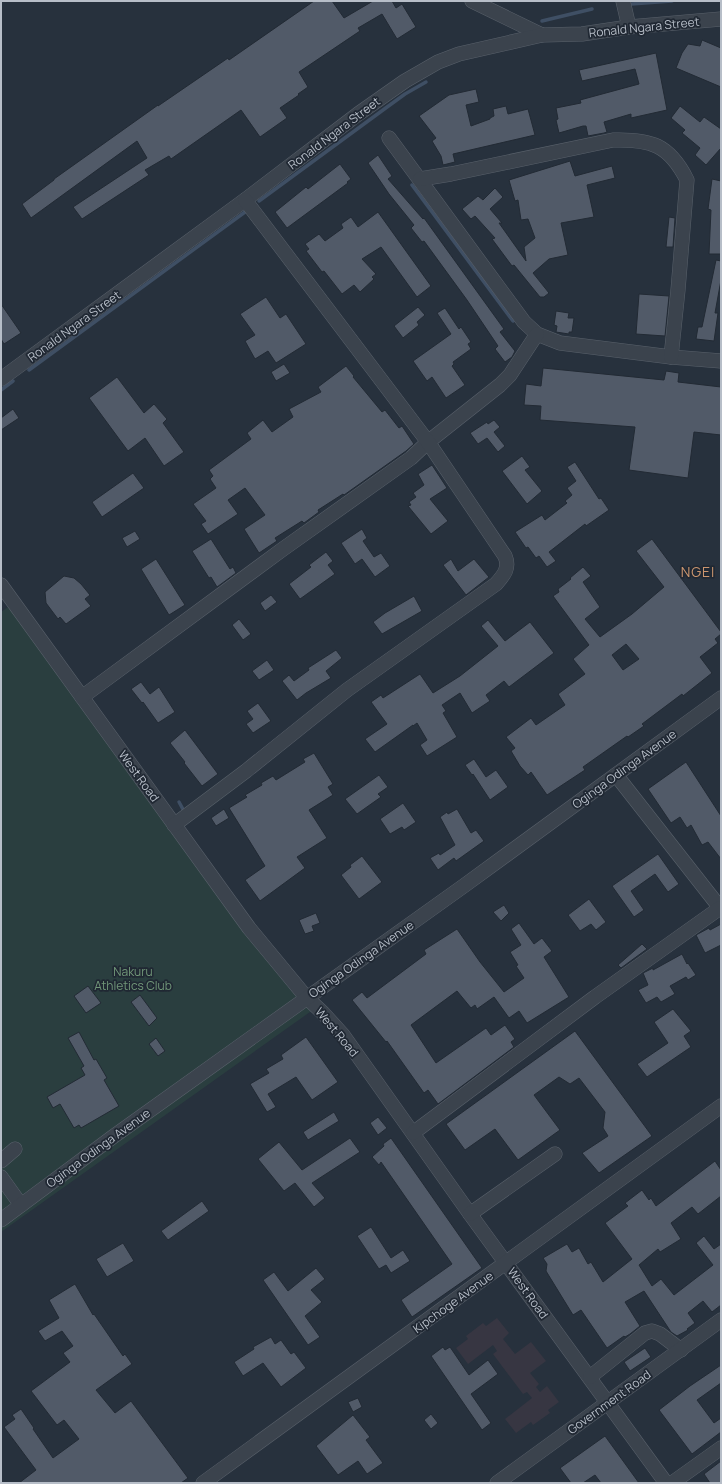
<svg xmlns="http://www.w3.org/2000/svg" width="722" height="1484" viewBox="0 0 722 1484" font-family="Manrope,sans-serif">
  <rect width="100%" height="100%" fill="#27313d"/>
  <polygon fill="#373642" points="497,1318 509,1333 503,1339 515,1354 531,1342 546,1361 530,1373 539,1384 536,1387 540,1392 547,1386 559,1402 548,1410 550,1413 533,1425 531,1422 516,1433 505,1419 532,1398 527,1392 523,1394 493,1354 497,1351 493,1345 468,1364 456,1348 468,1339 466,1336 483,1323 486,1326"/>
  <polygon fill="#2a3e3f" points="14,603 317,1007 1,1232 1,612"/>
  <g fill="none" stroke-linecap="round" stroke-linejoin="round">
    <g stroke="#3f4f64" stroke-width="3.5">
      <polyline points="631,4 672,1"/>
      <polyline points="542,21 592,9"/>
      <polyline points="412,185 513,321"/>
      <polyline points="259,201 383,110 405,94 426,82"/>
      <polyline points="29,370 245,212"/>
      <polyline points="1,390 13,381"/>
      <polyline points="179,802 185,813"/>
    </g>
  </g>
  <g fill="#515a68" stroke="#222a34" fill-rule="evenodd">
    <polygon points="314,1 332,1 344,18 373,1 392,1 396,8 402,4 416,27 397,39 382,14 358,28 360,31 299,72 308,87 298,94 299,95 280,108 287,118 260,137 241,110 171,159 169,156 145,170 149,175 82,219 73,207 147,158 137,141 31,218 22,204 54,180 54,179 158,105 158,106 228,58 229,60"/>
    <polygon points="702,40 721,48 721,87 676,68 682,53 688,44 700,46"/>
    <polygon points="656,53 667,110 631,118 631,114 604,122 607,132 604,133 588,136 586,126 583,126 559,133 556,120 558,119 556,108 581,103 580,100 639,84 635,69 582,81 579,70"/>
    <polygon points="476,89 479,102 466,105 471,126 490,119 490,118 494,116 493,109 506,106 508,114 528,109 535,135 453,154 455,162 443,165 441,156 432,141 436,138 419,116 449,95"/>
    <polygon points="680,106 700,122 704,117 721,129 721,148 706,165 695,155 700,148 682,133 685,130 671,118"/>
    <polygon points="378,155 392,176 388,179 423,219 424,218 504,329 500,332 515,351 512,357 505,362 495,349 498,346 467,300 424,241 422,242 411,228 414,225 389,194 368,163"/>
    <polygon points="570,161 575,176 612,166 615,178 587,185 594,217 561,223 568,255 549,259 533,273 549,293 544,297 540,297 514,265 512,266 492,239 495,238 475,216 471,219 462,209 478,196 483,200 495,188 503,197 490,209 502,223 499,223 526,261 524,247 535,238 528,219 521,220 518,200 515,201 509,180"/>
    <polygon points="340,164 351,179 347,182 348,183 287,228 275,212 306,187 308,189"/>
    <polygon points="712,179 721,181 721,254 709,254 711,210 708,209"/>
    <polygon points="378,212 431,286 417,297 381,247 362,259 376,274 372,277 374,279 360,292 354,285 342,294 324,271 322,272 306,251 309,249 305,244 319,234 325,241 343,228 341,224 351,217 358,227"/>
    <polygon points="669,217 675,218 673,247 666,247"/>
    <polygon points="716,260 721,261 721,280 715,313 718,313 714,341 696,339 698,327 702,327"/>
    <polygon points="639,294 669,296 665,336 636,334"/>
    <polygon points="266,297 280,318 286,314 306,344 276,363 268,351 255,359 245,341 255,335 240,314"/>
    <polygon points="1,304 21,333 4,344 1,339"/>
    <polygon points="418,307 425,315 417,322 419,325 403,338 394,326"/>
    <polygon points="445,308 459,329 461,327 471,342 468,344 471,349 453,362 454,364 452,366 465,385 446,398 432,377 427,381 413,361 451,334 437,313"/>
    <polygon points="556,311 569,313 568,318 574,318 572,332 569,332 569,334 556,332 557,326 554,325"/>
    <polygon points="284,364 290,373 276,381 271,372"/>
    <polygon points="346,366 354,376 353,377 382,412 385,410 399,428 402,426 414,444 406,451 344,495 343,494 318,510 319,512 304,523 302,521 275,538 277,541 259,553 244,529 265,515 245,488 228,500 238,514 208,534 201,524 206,521 193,504 216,488 210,479 213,476 209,470 251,439 247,433 263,420 272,432 293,417 289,409 321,392 318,387"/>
    <polygon points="543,368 664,380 666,371 679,373 678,382 721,387 721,435 694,432 688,478 629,470 635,427 540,420 541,406 524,405 526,384 541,386"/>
    <polygon points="117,377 144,413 154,404 167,419 163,423 184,452 164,466 145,438 128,451 89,398"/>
    <polygon points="13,409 19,418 1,430 1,418"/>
    <polygon points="494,420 500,427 494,432 505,446 498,452 487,438 478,444 470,433 487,422 488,424"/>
    <polygon points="522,456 530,467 525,470 542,491 527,504 502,471"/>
    <polygon points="575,462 599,499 601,498 609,510 586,526 585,524 549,552 556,561 547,567 539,556 536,558 528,547 526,548 515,532 542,515 545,520 567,503 565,501 572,495 567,488 576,481 567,467"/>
    <polygon points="432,465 447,488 430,499 448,521 431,534 408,506 411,505 409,502 416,497 413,493 424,485 418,474"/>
    <polygon points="133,473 144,488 102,517 92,502"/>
    <polygon points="362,529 367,538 363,541 374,557 381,553 390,566 375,577 362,559 355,564 341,543"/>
    <polygon points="135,531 140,539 127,547 122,538"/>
    <polygon points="211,539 230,569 233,567 236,573 217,587 211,577 209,578 192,551"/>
    <path d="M652,539L721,632V634L715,639L718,643L700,657L712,673L683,696L682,694L642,724L644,726L628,737L627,736L583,767L585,770L547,795L531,772L528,775L520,766L511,751L515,748L506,737L531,718L536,725L565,705L558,694L585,674L573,659L589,645L553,596L559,592L558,589L571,579L570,578L583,567L591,576L583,582L600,607L585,619L600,637L632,614L664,587L636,551ZM626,644L639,659L623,670L612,655Z"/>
    <polygon points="326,552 333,561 328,565 335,574 300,599 289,584 311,567 309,565"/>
    <polygon points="156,559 185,605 169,615 141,569"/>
    <polygon points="451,559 458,571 474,559 489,577 466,595 443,565"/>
    <polygon points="64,576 74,578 81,584 90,595 85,599 91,606 66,624 60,617 58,619 46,603 45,592"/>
    <polygon points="271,595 277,602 265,611 260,603"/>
    <polygon points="414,596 422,611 382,634 373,622 385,613"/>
    <polygon points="239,619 251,634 243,640 232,625"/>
    <polygon points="488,620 505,641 530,622 554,653 509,687 504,681 486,695 490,701 472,713 460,693 442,705 446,711 443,713 457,737 427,756 420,745 427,740 417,723 413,726 413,725 375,752 365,739 387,724 371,702 381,695 383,698 420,674 433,693 460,676 498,646 481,626"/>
    <polygon points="336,650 342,658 326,671 331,678 306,693 297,700 282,681 289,675 294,681 309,670 308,668"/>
    <polygon points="267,660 274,670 259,680 252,671"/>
    <polygon points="141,682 150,694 159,687 175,712 158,723 143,702 142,703 131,689"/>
    <polygon points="258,703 271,721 253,733 246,724 253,719 247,711"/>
    <polygon points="185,730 218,774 202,786 184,763 185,762 170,743"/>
    <polygon points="314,753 333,784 328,787 333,795 309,810 327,838 297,857 305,868 260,901 245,880 265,866 229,808 247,797 245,795 262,785 261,783 273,776 276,780 305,762 303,759"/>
    <polygon points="474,759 486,777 496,770 508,787 490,800 473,774 472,775 465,765"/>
    <polygon points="686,762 721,816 721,859 708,842 702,845 691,825 687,828 680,817 671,823 648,789"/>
    <polygon points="379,775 388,787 378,794 381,797 357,814 345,799"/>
    <polygon points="403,803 416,822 404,830 402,827 390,834 380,819"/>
    <polygon points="224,809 229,818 216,826 211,818"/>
    <polygon points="457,809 471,833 476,830 484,841 456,861 454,858 438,870 430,858 439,853 440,855 455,845 440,817 447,812 448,814"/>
    <polygon points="658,854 679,884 668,892 655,874 631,891 644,910 634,917 612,886"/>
    <polygon points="362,856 382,882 359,899 341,875 351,867 350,865"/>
    <polygon points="589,899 606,922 596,930 591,924 580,931 568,915"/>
    <polygon points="504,905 509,913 501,921 493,912"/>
    <polygon points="316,913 320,923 312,926 314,931 305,934 299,920"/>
    <polygon points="519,923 534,944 542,938 552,951 544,957 569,997 527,1023 519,1011 509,1018 494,997 477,1009 475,1005 471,1008 457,991 411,1025 436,1063 486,1028 491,1035 505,1025 515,1039 511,1042 514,1047 438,1104 428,1090 424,1093 387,1041 386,1042 352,1000 362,992 367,998 426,954 424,950 457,929 480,962 504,992 524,978 516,966 518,965 510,952 521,945 511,929"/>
    <polygon points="721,924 721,945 705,953 696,935 709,928 710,930"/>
    <polygon points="642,944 647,949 621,968 618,965"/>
    <polygon points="682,954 687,964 688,963 696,975 688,980 686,977 670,986 675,994 661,1002 657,997 646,1003 638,990 648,985 643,973 653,968 653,970"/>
    <polygon points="88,986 101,1003 86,1013 74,996"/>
    <polygon points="140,995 157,1018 149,1026 131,1002"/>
    <polygon points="673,1009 691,1031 684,1036 691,1047 647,1077 637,1064 668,1043 654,1022"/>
    <polygon points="575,1031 652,1136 599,1173 582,1153 608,1136 603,1128 605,1112 579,1078 570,1084 559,1077 534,1095 560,1130 518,1160 495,1129 465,1150 446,1124"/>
    <polygon points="79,1032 94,1060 96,1059 107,1078 104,1080 119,1106 81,1128 79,1125 74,1128 60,1104 53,1108 47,1097 85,1075 81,1068 84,1066 68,1038"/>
    <polygon points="306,1037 338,1082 312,1100 296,1077 268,1094 276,1107 267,1112 250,1084 269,1073 266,1069 283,1059 281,1055"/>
    <polygon points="156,1038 165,1051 158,1056 149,1044"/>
    <polygon points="334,1112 339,1121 308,1140 303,1132"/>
    <polygon points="378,1117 387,1128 378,1135 370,1123"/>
    <polygon points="350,1138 360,1152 312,1183 325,1198 314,1207 295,1183 284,1191 258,1159 279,1142 302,1170"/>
    <polygon points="391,1138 482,1268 412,1317 401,1300 452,1264 381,1162 379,1165 372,1157 384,1146 383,1144"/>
    <polygon points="715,1161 721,1170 721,1196 698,1214 692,1207 671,1223 681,1239 660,1252 658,1249 639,1265 652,1286 661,1279 674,1295 713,1265 696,1243 704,1236 714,1249 721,1244 721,1305 712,1312 703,1301 688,1313 695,1323 687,1329 688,1330 677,1336 671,1332 644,1291 625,1302 640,1326 630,1334 625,1337 624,1336 607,1348 581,1310 573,1315 546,1271 547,1264 543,1258 567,1244 572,1252 579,1248 588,1264 591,1262 603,1282 632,1259 605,1223 628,1206 625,1203 642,1190 649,1200 651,1198 656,1206"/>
    <polygon points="202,1201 209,1211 168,1240 161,1231"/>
    <polygon points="371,1227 391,1258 403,1250 410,1261 391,1273 386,1265 379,1269 357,1236"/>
    <polygon points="123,1243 134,1261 107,1277 96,1259"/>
    <polygon points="316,1268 325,1279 311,1290 322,1302 305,1316 320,1337 308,1345 263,1280 274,1272 288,1291"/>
    <polygon points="75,1284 93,1315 94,1314 123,1356 125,1354 132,1364 96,1390 115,1413 131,1401 188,1478 181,1483 19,1483 36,1470 4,1427 15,1419 12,1415 21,1409 34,1428 33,1429 53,1458 79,1439 64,1420 57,1425 31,1391 70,1362 63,1353 73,1346 62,1331 45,1341 38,1331 59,1318 49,1300"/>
    <polygon points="271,1337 275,1344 281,1340 291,1354 294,1352 306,1368 281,1387 263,1363 243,1376 234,1362 254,1349 253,1347"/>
    <polygon points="443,1347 445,1350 450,1347 469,1375 488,1360 498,1374 471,1394 491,1423 482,1430 431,1356"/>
    <polygon points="645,1348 651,1357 630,1371 624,1362"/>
    <polygon points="721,1365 721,1383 697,1400 714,1423 721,1418 721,1432 692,1454 659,1410 690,1386"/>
    <polygon points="358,1398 362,1407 353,1412 348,1402"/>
    <polygon points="431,1414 438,1423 431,1429 424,1420"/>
    <polygon points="353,1415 370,1437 366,1440 383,1463 367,1474 358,1461 338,1475 316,1446"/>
    <polygon points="605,1436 639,1483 601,1483 595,1475 583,1483 571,1483 560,1468"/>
    <polygon points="721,1461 721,1483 710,1483 704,1474"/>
  </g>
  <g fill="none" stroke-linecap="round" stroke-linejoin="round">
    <g stroke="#59616b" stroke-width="15">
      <g id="minor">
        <polyline points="472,1 542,35"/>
        <polyline points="623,1 629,27"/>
        <polyline points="389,138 524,322 537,334 560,343 671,357 721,361"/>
        <path d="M420,179L451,174L613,140C650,139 669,144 687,180L678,290L671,357"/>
        <polyline points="1,379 245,200 358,114 405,81 438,62 459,54 542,35 582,34 629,27 721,19"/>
        <polyline points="1,585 249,928 306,997 323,1013 343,1035 470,1214 666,1483"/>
        <polyline points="82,697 283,549 411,458 428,442 500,385 510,375 537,334"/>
        <polyline points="616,775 721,909"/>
        <path d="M174,825L246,771L347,690L496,584C504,575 510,568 505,556L428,442L245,200"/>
        <polyline points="413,1133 595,997 720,908"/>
        <polyline points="1,1161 15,1149"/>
        <polyline points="1,1177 21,1205"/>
        <polyline points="470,1214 555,1154"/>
        <polyline points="1,1220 114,1136 465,885 721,698"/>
        <polyline points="590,1377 645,1333 652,1331 660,1334 681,1350"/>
        <polyline points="203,1483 721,1106"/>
        <polyline points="497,1483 721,1320"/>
        <polyline points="672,1483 721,1448"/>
      </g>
    </g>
    <use href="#minor" stroke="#3b434d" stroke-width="14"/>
  </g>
  <g text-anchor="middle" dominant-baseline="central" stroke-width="3.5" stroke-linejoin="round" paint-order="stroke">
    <g font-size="12" fill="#b7bec8" stroke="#202833">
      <text transform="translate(644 27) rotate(-6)">Ronald Ngara Street</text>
      <text transform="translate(334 133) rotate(-37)">Ronald Ngara Street</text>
      <text transform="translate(74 326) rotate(-36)">Ronald Ngara Street</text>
      <text transform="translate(624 769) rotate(-36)">Oginga Odinga Avenue</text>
      <text transform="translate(139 776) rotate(54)">West Road</text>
      <text transform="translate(361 959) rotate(-35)">Oginga Odinga Avenue</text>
      <text transform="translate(337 1032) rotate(50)">West Road</text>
      <text transform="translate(98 1148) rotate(-36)">Oginga Odinga Avenue</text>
      <text transform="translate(528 1293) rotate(54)">West Road</text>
      <text transform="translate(453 1302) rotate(-36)">Kipchoge Avenue</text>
      <text transform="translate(609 1402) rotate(-36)">Government Road</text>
    </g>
    <g font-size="12" fill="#719779" stroke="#202833">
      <text x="133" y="971">Nakuru<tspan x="133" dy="14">Athletics Club</tspan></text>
    </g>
    <g font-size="14" letter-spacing="1" fill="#cb966f" stroke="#202833">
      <text x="698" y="571">NGEI</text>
    </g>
  </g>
  <rect width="722" height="1484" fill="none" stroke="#b7bec8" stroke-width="4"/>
</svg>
